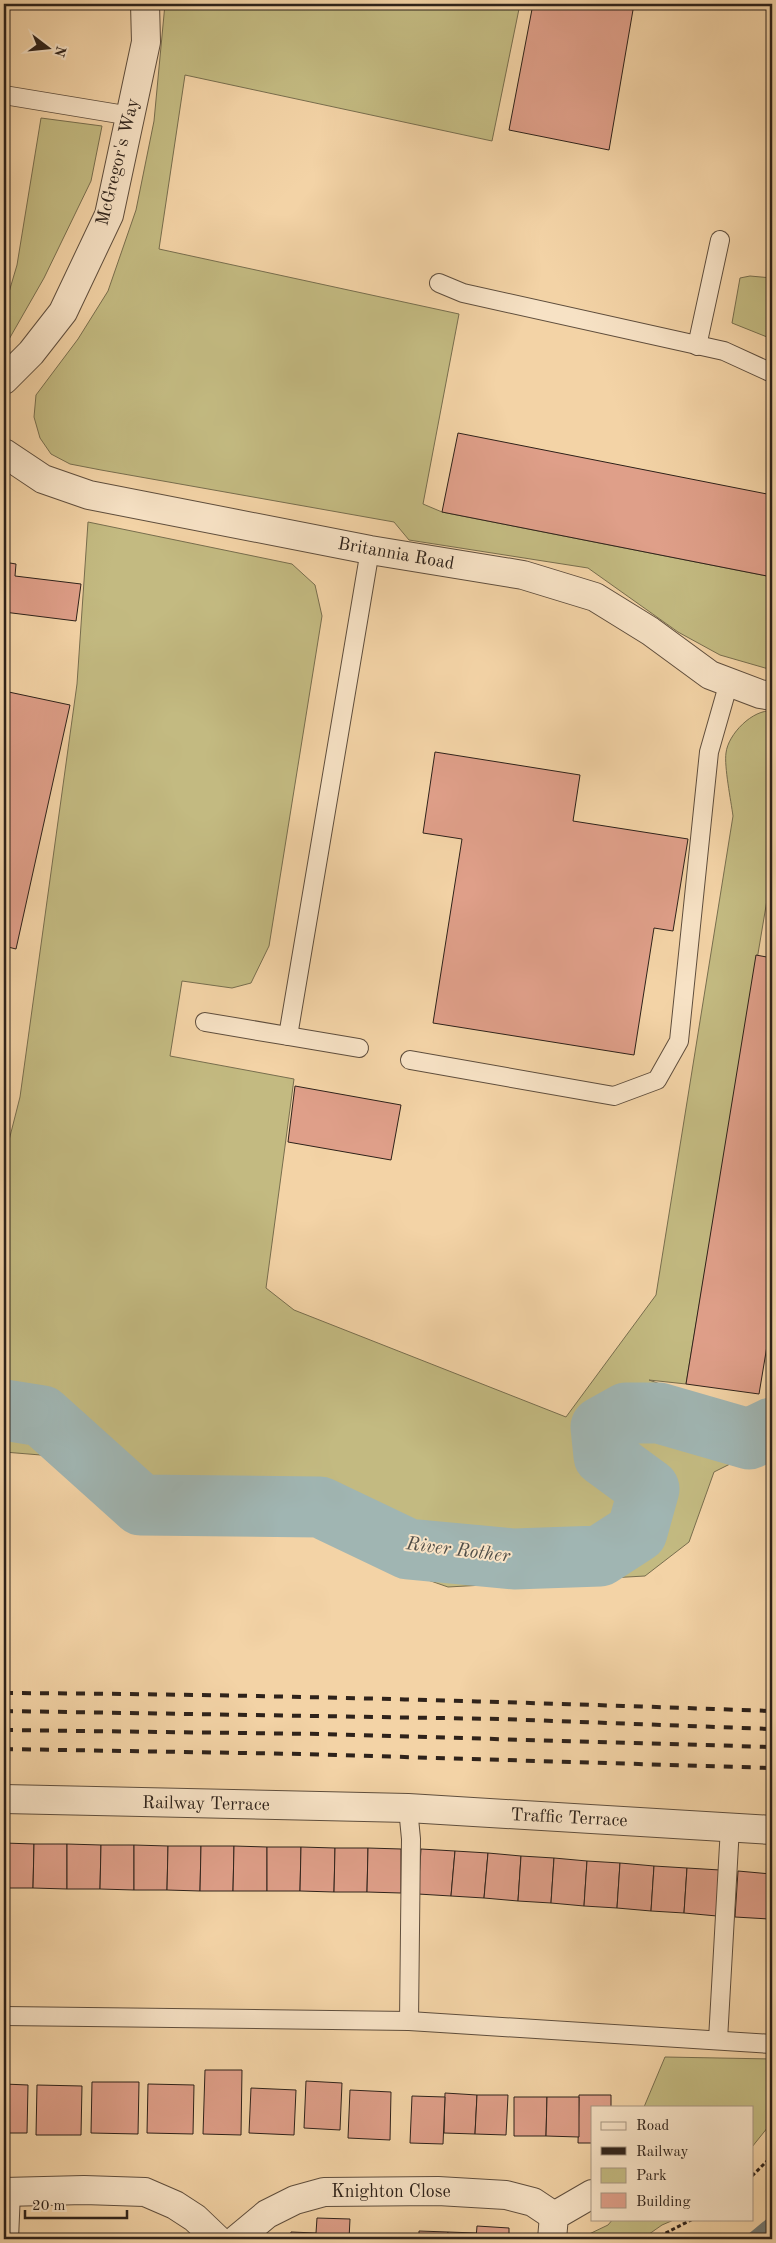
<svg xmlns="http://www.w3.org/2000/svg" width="776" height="2243" viewBox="0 0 776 2243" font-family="'Old Standard TT',serif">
  <rect width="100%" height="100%" fill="#f3d3a6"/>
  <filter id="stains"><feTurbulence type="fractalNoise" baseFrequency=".004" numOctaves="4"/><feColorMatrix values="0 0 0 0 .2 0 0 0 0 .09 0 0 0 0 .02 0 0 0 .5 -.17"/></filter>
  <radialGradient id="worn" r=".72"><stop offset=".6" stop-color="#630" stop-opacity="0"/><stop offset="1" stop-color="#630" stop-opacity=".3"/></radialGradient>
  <g fill="#c3ba81" stroke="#786e4e">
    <polygon points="165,4 520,4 492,141 185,75 159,249 459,314 423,504 442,512 772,577 772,670 720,655 678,632 588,568 409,540 394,522 101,470 70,464 51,454 40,438 34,417 36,395 78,339 108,291 136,210 154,121"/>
    <polygon points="41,118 102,126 91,181 44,278 8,341 4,342 4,309 17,265"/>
    <polygon points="750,276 772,278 772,339 732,323 740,278"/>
    <path d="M88,522L292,564L315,585L322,616L269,946L251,983L232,988L182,981L170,1056L294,1079L266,1288L294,1310L566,1417L656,1295L733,816C731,801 724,766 726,753C728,734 753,709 772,711V870L686,1384L649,1380L747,1415L736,1461L714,1472L689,1542L645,1576L448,1587L362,1557L321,1527L145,1523L99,1492L65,1457L4,1452V1160L20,1097L77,684Z"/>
    <polygon points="665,2057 772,2059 772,2122 752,2147 752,2107 644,2107"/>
    <polygon points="613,2219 676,2219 662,2225 642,2239 592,2239 585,2236 608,2225"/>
  </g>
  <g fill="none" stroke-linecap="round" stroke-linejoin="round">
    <polyline stroke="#727a75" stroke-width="10" points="750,2239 772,2221"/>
    <polyline stroke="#a0b5b2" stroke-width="61" points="4,1410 42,1416 141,1505 320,1507 408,1549 514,1559 600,1556 637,1532 649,1489 604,1456 601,1427 626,1413 659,1413 749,1439 772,1428"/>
  </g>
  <g fill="#df9f89" stroke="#2e221a">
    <polygon points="533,4 634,4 609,150 509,130"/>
    <polygon points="458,433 772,495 772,577 442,512"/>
    <polygon points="4,562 16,564 15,576 81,584 76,621 4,612"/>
    <polygon points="4,691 70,705 16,949 4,946"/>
    <polygon points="435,752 580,775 573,821 688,839 673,931 654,928 634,1055 433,1023 462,839 423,833"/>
    <polygon points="756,955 772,958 772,1316 759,1394 686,1384"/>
    <polygon points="295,1086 401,1105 391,1160 288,1142"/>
    <polygon points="4,1843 34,1844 33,1888 4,1888"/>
    <polygon points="34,1844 67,1844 67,1889 33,1888"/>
    <polygon points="67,1844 101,1845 100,1889 67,1889"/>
    <polygon points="101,1845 134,1845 134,1890 100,1889"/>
    <polygon points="134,1845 168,1846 167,1890 134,1890"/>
    <polygon points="168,1846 201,1846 200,1891 167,1890"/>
    <polygon points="201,1846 234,1846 233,1891 200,1891"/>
    <polygon points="234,1846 267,1847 267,1891 233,1891"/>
    <polygon points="267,1847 301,1847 300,1891 267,1891"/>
    <polygon points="301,1847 335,1848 334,1892 300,1891"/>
    <polygon points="335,1848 368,1848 367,1892 334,1892"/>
    <polygon points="368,1848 401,1849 401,1893 367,1892"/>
    <polygon points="421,1849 455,1851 451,1896 418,1894"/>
    <polygon points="455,1851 488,1853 484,1898 451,1896"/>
    <polygon points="488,1853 521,1856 518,1901 484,1898"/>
    <polygon points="521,1856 554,1858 551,1903 518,1901"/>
    <polygon points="554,1858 587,1861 584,1906 551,1903"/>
    <polygon points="587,1861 620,1863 617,1908 584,1906"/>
    <polygon points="620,1863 654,1866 651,1911 617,1908"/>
    <polygon points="654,1866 687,1868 684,1913 651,1911"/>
    <polygon points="687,1868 720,1870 717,1916 684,1913"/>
    <polygon points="738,1871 771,1874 769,1919 735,1917"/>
    <polygon points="771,1874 772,1874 772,1919 769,1919"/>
    <polygon points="205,2070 242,2070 241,2135 203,2134"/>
    <polygon points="306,2081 342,2083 340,2130 304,2128"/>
    <polygon points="92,2082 139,2082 138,2134 91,2133"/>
    <polygon points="4,2084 28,2085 27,2133 4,2133"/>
    <polygon points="148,2084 194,2085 193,2134 147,2133"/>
    <polygon points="37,2085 82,2086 81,2135 36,2135"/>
    <polygon points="251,2088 296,2090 294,2135 249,2133"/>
    <polygon points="350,2090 391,2092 390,2140 348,2138"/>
    <polygon points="445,2093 477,2095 475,2134 444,2133"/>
    <polygon points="477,2095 508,2095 506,2135 475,2134"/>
    <polygon points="579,2095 611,2095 611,2107 592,2107 592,2143 578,2143"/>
    <polygon points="412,2096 445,2097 443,2144 410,2143"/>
    <polygon points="514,2097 547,2097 546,2136 514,2136"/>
    <polygon points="547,2097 579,2097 579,2137 546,2136"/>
    <polygon points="317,2218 350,2219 349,2239 290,2239 291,2232 316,2233"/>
    <polygon points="477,2226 509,2228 509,2239 476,2239"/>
    <polygon points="419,2231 448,2232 447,2239 419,2239"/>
    <polygon points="448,2232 476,2233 476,2239 447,2239"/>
  </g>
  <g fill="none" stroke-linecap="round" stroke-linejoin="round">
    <g stroke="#5f4e3d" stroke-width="20">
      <g id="lane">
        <polyline points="4,95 131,116"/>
        <polyline points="439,283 463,293 724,351 772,373"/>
        <polyline points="697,346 720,240"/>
        <polyline points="205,1022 288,1036 370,550"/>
        <polyline points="288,1036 359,1048"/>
        <polyline points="410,1060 614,1096 657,1080 679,1041 709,752 729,682"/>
        <polyline points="408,1808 411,1839 409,2021"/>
        <polyline points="4,2016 409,2021 772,2044"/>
        <polyline points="718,2040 730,1827"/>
      </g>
    </g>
    <g stroke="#5f4e3d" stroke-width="30">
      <g id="street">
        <polyline points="4,380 31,353 63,312 109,215 146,42 145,4"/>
        <polyline points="4,453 43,479 89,495 370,550 523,575 595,597 650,631 710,675 760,694 772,696"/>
        <polyline points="4,1799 408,1808 772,1830"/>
        <polyline points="4,2192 84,2190 145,2192 175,2205 195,2218 217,2239"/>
        <polyline points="4,2239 6,2192"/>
        <polyline points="237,2239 267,2214 295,2200 324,2192 438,2191 506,2195 533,2202 554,2216"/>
        <polyline points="552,2239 554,2216 592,2194"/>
      </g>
    </g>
    <g stroke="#2e221a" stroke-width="3" stroke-dasharray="4 2.5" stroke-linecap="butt">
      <polyline points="752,2176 772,2156"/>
      <polyline points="654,2239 693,2219"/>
    </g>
    <use href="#lane" stroke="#f7e2c5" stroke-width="18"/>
    <use href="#street" stroke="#f7e2c5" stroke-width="28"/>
    <g stroke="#2e221a" stroke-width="4" stroke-dasharray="9 9" stroke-linecap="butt">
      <path d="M4,1693C260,1694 516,1702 772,1711"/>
      <polyline points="4,1711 500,1719 772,1729"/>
      <polyline points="4,1730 321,1734 772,1747"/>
      <polyline points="4,1749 304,1754 772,1768"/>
    </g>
  </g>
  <g text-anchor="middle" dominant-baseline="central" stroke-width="4" stroke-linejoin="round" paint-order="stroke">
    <g font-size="18" fill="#2e221a" stroke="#f7e2c5">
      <text transform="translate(118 162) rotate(-76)">McGregor's Way</text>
      <text transform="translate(396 554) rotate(10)">Britannia Road</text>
      <text transform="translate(206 1804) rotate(1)">Railway Terrace</text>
      <text transform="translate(569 1818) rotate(3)">Traffic Terrace</text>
      <text x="391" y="2192">Knighton Close</text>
    </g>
    <g font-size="19" font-style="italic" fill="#504e48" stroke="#f7e2c5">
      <text transform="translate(458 1551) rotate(7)">River Rother</text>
    </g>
  </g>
  <rect width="776" height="2243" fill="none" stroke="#f3d3a6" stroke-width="20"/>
  <rect x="5" y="5" width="766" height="2233" fill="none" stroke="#2e221a" stroke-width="2.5"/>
  <rect x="10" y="10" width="756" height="2223" fill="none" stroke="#2e221a"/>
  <rect x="591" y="2106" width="162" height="115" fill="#f7e2c5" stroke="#a79581"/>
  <rect x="601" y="2122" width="25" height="8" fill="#f7e2c5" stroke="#a79581"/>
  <text x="636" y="2130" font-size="15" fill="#2e221a">Road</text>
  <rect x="601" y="2147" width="25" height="8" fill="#2e221a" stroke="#a79581"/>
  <text x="636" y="2156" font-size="15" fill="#2e221a">Railway</text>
  <rect x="601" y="2168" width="25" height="15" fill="#c3ba81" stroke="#a79581"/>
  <text x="636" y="2180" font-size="15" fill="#2e221a">Park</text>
  <rect x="601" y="2193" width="25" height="15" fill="#df9f89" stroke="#a79581"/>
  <text x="636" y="2206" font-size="15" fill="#2e221a">Building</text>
  <g transform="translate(48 48) rotate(106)" stroke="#f7e2c5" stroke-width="4" paint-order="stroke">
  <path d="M0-4L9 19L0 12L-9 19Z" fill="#2e221a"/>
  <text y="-8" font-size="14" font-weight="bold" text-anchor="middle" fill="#2e221a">N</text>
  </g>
  <path d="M25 2210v8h102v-8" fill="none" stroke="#2e221a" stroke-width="2.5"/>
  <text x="32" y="2210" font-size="15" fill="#2e221a" stroke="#f7e2c5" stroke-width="4" paint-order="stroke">20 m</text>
  <rect width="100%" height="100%" filter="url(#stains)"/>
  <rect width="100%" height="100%" fill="url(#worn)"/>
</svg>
